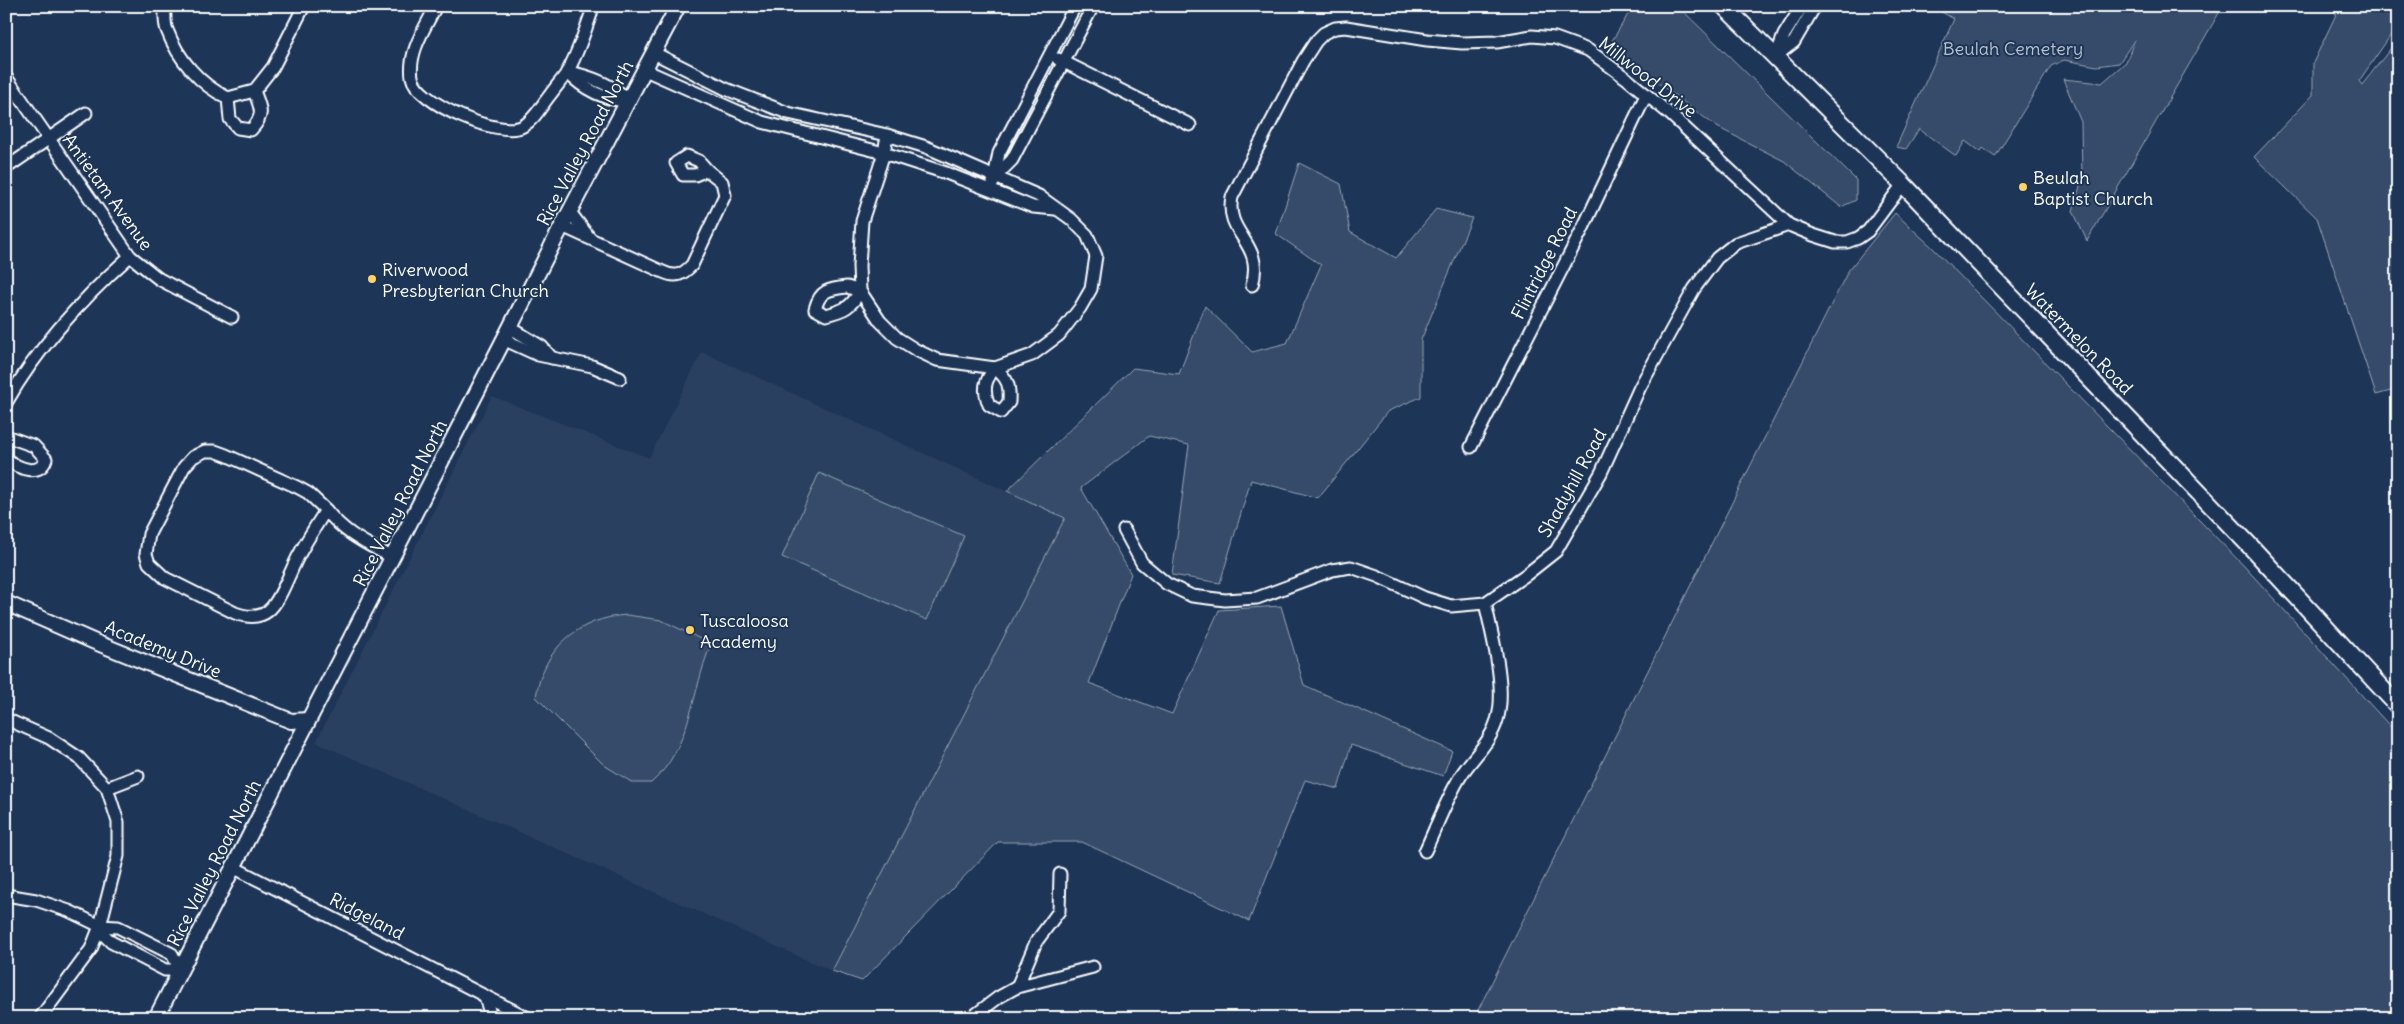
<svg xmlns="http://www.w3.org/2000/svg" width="2404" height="1024" viewBox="0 0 2404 1024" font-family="Delius,sans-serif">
  <rect width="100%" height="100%" fill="#1d3557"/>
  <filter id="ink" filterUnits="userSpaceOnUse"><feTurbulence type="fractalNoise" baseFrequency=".02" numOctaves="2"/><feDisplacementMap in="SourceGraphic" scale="10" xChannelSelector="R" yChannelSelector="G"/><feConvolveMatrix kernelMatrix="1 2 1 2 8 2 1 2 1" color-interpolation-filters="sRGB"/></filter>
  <g filter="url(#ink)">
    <polygon fill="#2a4161" points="702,352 1065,518 832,971 316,742 492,396 649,458"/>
    <g fill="#364b69" stroke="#9aa5b4">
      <polygon points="1633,6 1678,6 1856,180 1856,200 1841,207 1784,161 1717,127 1609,46"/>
      <polygon points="1931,6 2223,6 2087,241 2073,211 2082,179 2081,122 2063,79 2102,83 2126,62 2135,39 2119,63 2097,66 2064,60 2051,66 1995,157 1983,148 1980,152 1965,141 1956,156 1919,129 1906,149 1896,147 1954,19"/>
      <polygon points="2340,6 2398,7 2398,21 2395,29 2359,81 2362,85 2398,39 2398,389 2376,395 2317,218 2254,157 2313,95 2313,63"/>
      <polygon points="1299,163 1341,184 1350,232 1396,258 1436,209 1472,218 1421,340 1421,397 1388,411 1318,498 1251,480 1220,583 1172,575 1189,445 1149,436 1081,488 1131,574 1089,683 1172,714 1219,610 1281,606 1304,685 1452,751 1443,776 1351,745 1338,789 1305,780 1249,921 1082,842 998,842 862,981 832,971 1065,518 1007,491 1133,368 1179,374 1205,306 1252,352 1287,343 1321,265 1276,234"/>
      <polygon points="1895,213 1933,248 2244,566 2398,735 2398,1018 1474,1018 1848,271"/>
      <polygon points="819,473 964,536 927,620 782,557"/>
      <path d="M627,615L661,620L711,644C692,690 691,749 651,783H633L604,765L536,697C543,648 579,618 627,615Z"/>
    </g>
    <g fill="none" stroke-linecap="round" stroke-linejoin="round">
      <g stroke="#fff" stroke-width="15">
        <g id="minor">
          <path d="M165,6C165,14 164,23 167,30C178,59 200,85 228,98L254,91L273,67L304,6"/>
          <path d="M436,6C425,28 408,52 412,77C416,103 501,139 523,126C535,119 541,106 550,95C555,88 561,81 566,74C577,56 584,34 591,14L592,6"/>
          <polyline points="654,53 726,89 788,113 887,135 926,147 1039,196 1071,219 1087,235 1096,256 1091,289 1080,308 1059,335 1032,355 995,368 937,360 916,350 897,338 880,321 860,291 859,266 862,221 884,153 887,135"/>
          <polyline points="1776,56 1794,42 1815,6"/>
          <polyline points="1776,56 1784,35 1802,6"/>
          <polyline points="1058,59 1190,125"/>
          <polyline points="645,70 762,122 884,153 946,173 1033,207 1055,209"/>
          <path d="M567,72C583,89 606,101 629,101"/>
          <path d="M567,72C590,76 612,84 629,101"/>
          <polyline points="6,77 130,256 159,279 232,317"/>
          <path d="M228,98L230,119L238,128L251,130C265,115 261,109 254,91"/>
          <polygon points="687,156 699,161 707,170 695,175 683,175 676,163"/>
          <polyline points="6,168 86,113"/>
          <polyline points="996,176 1012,160 1093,6"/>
          <polyline points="993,183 999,153 1075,6"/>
          <polyline points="570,212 589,237"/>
          <path d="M562,226L663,272C676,278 682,275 692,265L725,195L722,182L707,170"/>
          <path d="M1252,285C1265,242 1224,235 1232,197L1303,61L1316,41L1324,33L1335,28L1346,27L1427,40L1462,43L1497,42L1532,36L1555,38L1588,50L1626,78L1671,115L1789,225L1813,235L1835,242H1847L1858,238L1868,231L1903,184"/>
          <path d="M847,287L860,291C851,308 844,310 826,315L815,309C820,290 829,289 847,287Z"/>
          <polyline points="511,328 542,347 552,358"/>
          <polyline points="505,340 538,355 592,366 620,378"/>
          <path d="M995,368C1008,379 1010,385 1009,402L1001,412L989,405C983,390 984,381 995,368Z"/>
          <path d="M6,403C38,347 82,299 130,256"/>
          <path d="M6,436L34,446L46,459C40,478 18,468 6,459"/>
          <polyline points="1471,447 1583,228 1646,95"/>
          <path d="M205,451H215L226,455L297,487L308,493L326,510C317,524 308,538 300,553C291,568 281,601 268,611C258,619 246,617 235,613L165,578L149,563L146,554L149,534L184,467L193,457Z"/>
          <path d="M326,510C346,535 366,543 393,558"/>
          <polyline points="1124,530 1142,563 1167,584 1192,596 1225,600 1257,598 1332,570 1351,567 1377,576 1425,598 1451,606 1485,603 1527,574 1556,551 1601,473 1640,387 1694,289 1717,258 1736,243 1789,225"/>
          <polyline points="6,719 49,738 79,758 107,788 118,822 118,856 100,926 91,949 40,1018"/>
          <polyline points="107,788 138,776"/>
          <path d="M1425,851C1436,828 1450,790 1464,771C1476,754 1491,741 1497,720C1507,690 1492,634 1485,603"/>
          <polyline points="233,867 528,1018"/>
          <polyline points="6,895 36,900 69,911 100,926 118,927 172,954 180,970 165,970 111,942 105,936 100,926"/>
          <polyline points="1017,987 1036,942 1059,911 1060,874"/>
          <polyline points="485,996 491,1018"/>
          <polyline points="971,1018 999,997 1017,987 1093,967"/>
        </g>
      </g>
      <g stroke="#fff" stroke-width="18">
        <g id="tertiary">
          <polyline points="6,603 95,642 291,721 308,720"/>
          <polyline points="156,1018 562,226 678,6"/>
        </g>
      </g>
      <g stroke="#fff" stroke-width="20">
        <polyline id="secondary" points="1724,6 1903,184 2252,548 2398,706"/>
      </g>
      <use href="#minor" stroke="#1d3557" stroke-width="11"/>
      <use href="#tertiary" stroke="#1d3557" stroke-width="14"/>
      <use href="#secondary" stroke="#1d3557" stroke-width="16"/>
    </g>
  </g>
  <g fill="#ffd166" stroke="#1d3557" stroke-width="2">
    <circle cx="2023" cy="187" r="5"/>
    <circle cx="372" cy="279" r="5"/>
    <circle cx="690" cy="630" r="5"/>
  </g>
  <g text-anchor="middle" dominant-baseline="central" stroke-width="4" stroke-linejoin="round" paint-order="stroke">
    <g font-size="18" fill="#b9c0ca" stroke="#1d3557">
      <text x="2013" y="48">Beulah Cemetery</text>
    </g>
    <g font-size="18" fill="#fff" stroke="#1d3557">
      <text transform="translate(1648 77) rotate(38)">Millwood Drive</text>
      <text transform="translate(585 143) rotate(-62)">Rice Valley Road North</text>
      <text transform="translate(108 192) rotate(54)">Antietam Avenue</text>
      <text transform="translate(1544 263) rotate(-63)">Flintridge Road</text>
      <text transform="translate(2079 339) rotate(46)">Watermelon Road</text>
      <text transform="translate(1572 483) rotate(-61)">Shadyhill Road</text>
      <text transform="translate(400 503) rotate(-63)">Rice Valley Road North</text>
      <text transform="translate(163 649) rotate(22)">Academy Drive</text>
      <text transform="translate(214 863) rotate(-63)">Rice Valley Road North</text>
      <text transform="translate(367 916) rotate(27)">Ridgeland</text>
    </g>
    <g font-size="18" fill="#fff" stroke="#1d3557" text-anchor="start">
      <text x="2033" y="177">Beulah<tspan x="2033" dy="21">Baptist Church</tspan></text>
      <text x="382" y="269">Riverwood<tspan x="382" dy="21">Presbyterian Church</tspan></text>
      <text x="700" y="620">Tuscaloosa<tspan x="700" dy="21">Academy</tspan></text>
    </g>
  </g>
  <rect width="2404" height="1024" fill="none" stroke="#1d3557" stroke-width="25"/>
  <rect x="12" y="12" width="2379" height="999" fill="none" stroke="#fff" stroke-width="2" filter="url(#ink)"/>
</svg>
